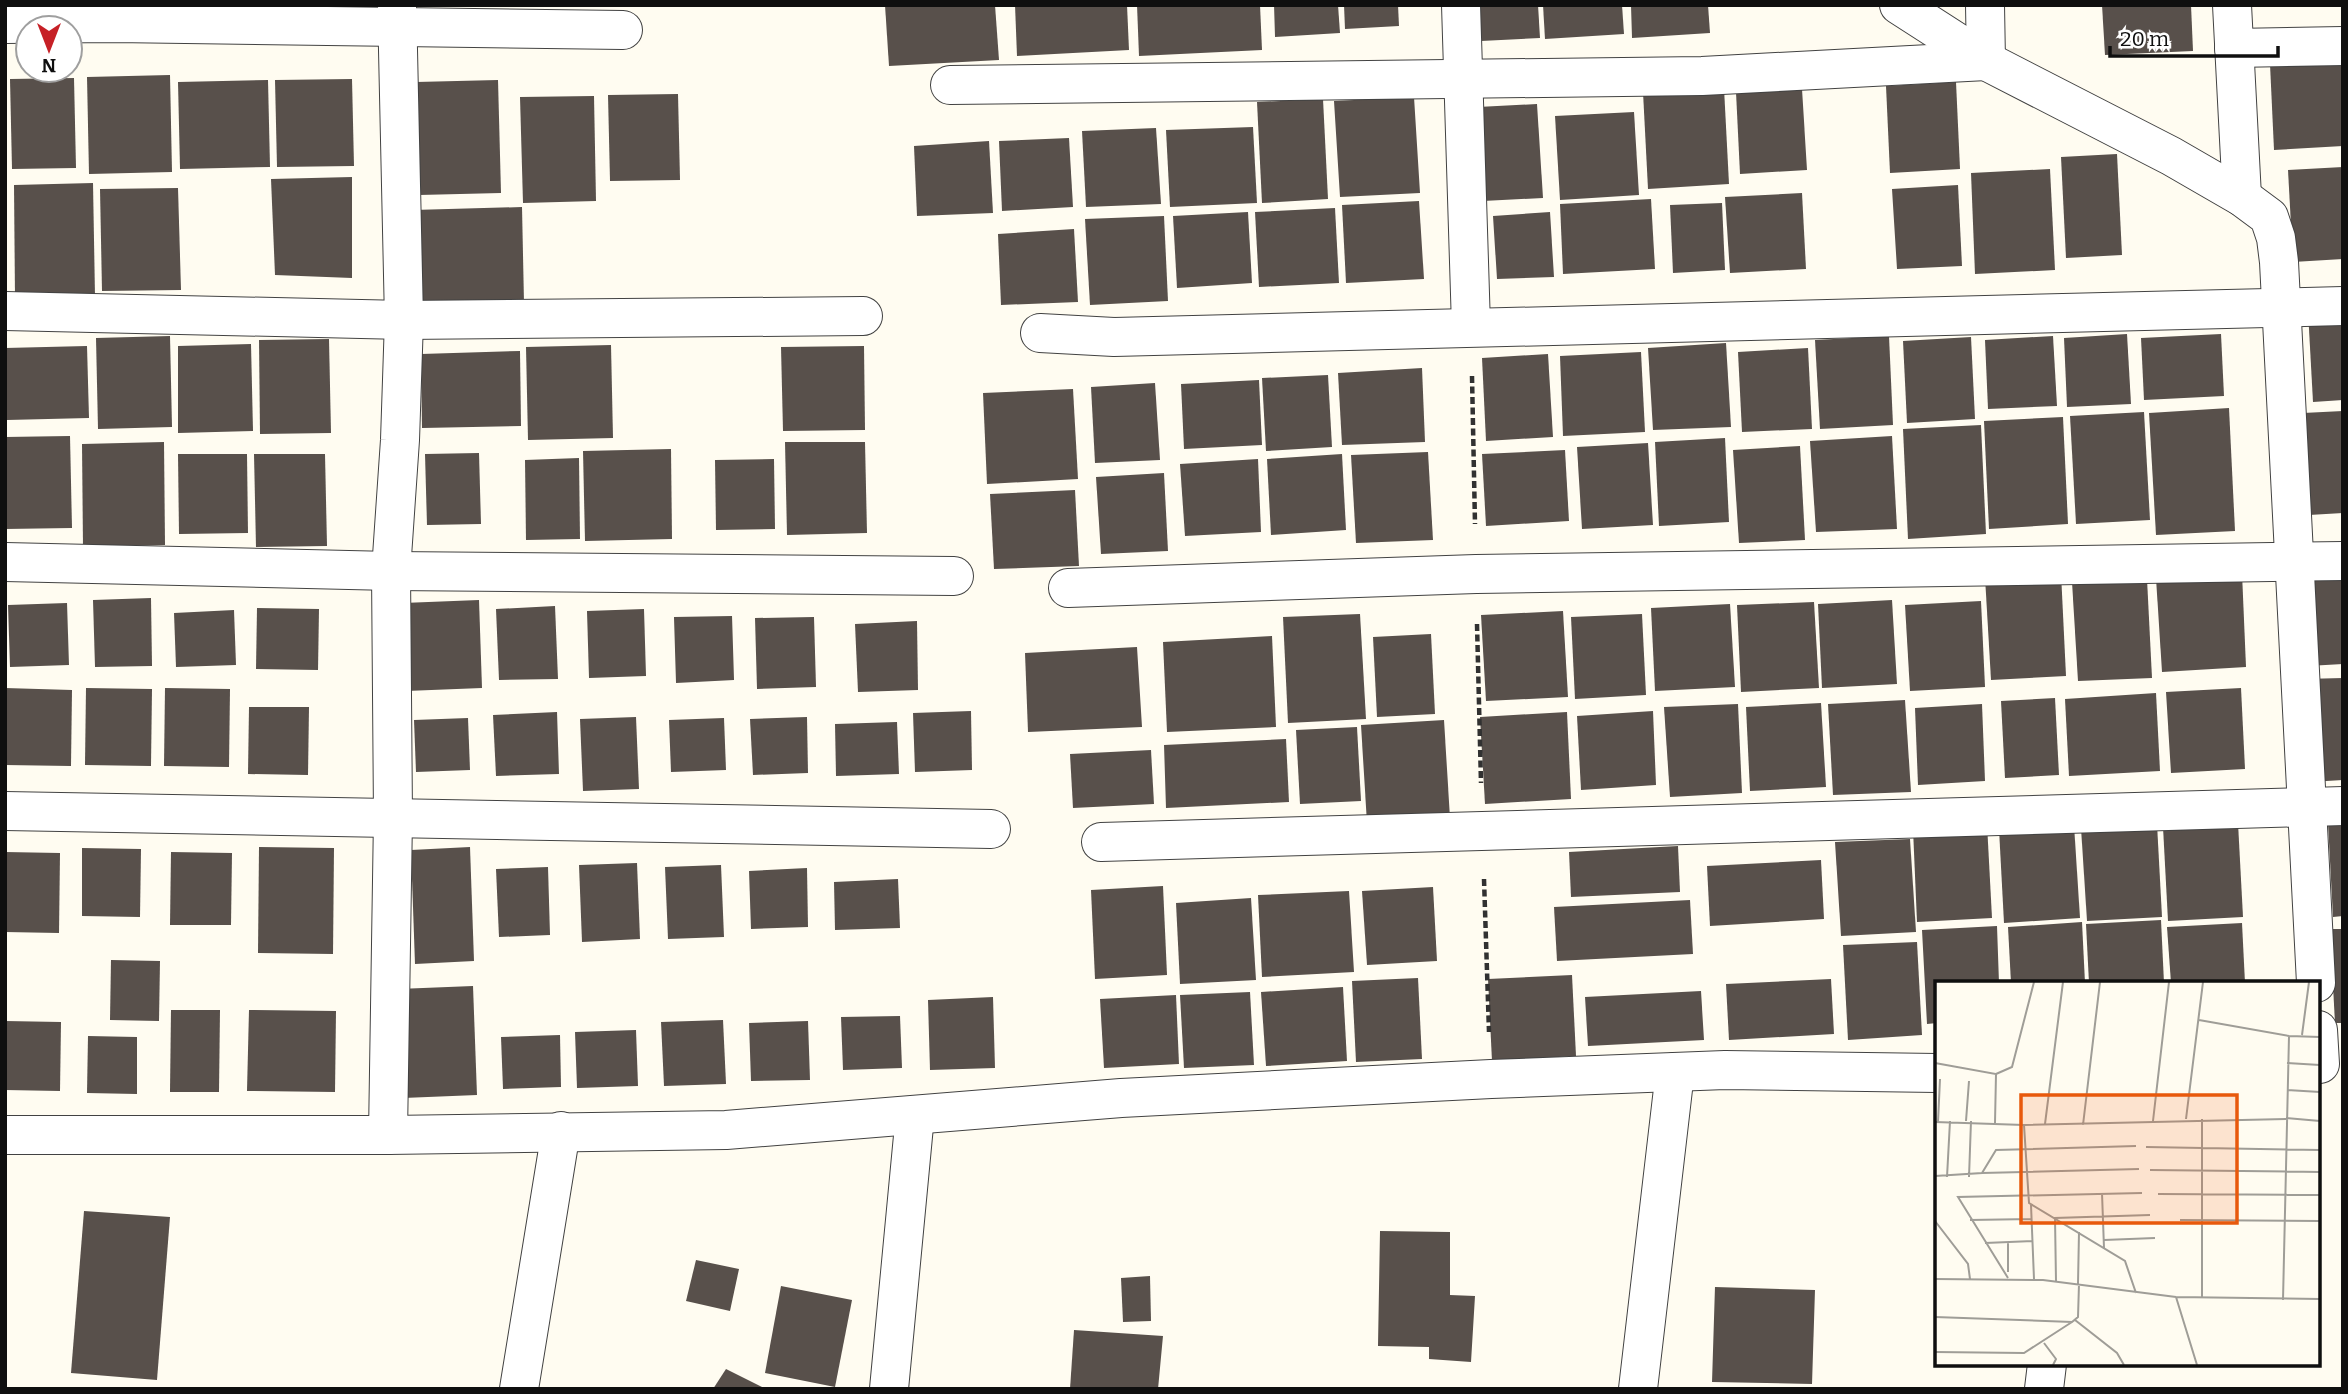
<svg xmlns="http://www.w3.org/2000/svg" width="2348" height="1394" viewBox="0 0 2348 1394" font-family="Bitter,serif">
  <rect width="100%" height="100%" fill="#fffcf1"/>
  <g fill="#58504b">
    <polygon points="885,5 995,5 999,60 889,66"/>
    <polygon points="1015,5 1127,5 1129,50 1017,56"/>
    <polygon points="1137,5 1260,5 1262,50 1139,56"/>
    <polygon points="1274,5 1338,5 1340,33 1275,37"/>
    <polygon points="1344,5 1398,5 1399,26 1345,29"/>
    <polygon points="1480,5 1538,5 1540,38 1481,41"/>
    <polygon points="1543,5 1622,5 1624,34 1545,39"/>
    <polygon points="1631,5 1708,5 1710,33 1632,38"/>
    <polygon points="2102,5 2191,5 2193,51 2105,55"/>
    <polygon points="2343,60 2343,146 2274,150 2270,64"/>
    <polygon points="170,75 172,172 89,174 87,77"/>
    <polygon points="74,78 76,168 12,169 10,79"/>
    <polygon points="352,79 354,166 277,167 275,80"/>
    <polygon points="268,80 270,167 180,169 178,82"/>
    <polygon points="498,80 501,193 419,195 416,82"/>
    <polygon points="1956,82 1960,169 1890,173 1886,86"/>
    <polygon points="1724,88 1729,184 1648,189 1643,92"/>
    <polygon points="1802,89 1807,170 1740,174 1736,92"/>
    <polygon points="678,94 680,180 610,181 608,95"/>
    <polygon points="594,96 596,201 523,203 520,97"/>
    <polygon points="1414,97 1420,193 1340,197 1334,101"/>
    <polygon points="1323,99 1328,199 1262,203 1257,102"/>
    <polygon points="1537,104 1543,198 1483,201 1478,107"/>
    <polygon points="1634,112 1639,195 1560,200 1555,116"/>
    <polygon points="1253,127 1257,203 1170,207 1166,130"/>
    <polygon points="1156,128 1161,204 1086,207 1082,131"/>
    <polygon points="1069,138 1073,207 1002,211 999,141"/>
    <polygon points="989,141 993,213 917,216 914,146"/>
    <polygon points="2117,154 2122,255 2066,258 2061,157"/>
    <polygon points="2343,167 2343,259 2293,262 2288,170"/>
    <polygon points="2050,169 2055,270 1975,274 1971,173"/>
    <polygon points="352,177 352,278 275,275 271,179"/>
    <polygon points="93,183 95,296 15,297 14,185"/>
    <polygon points="1958,185 1962,266 1897,269 1892,189"/>
    <polygon points="178,188 181,290 102,291 100,189"/>
    <polygon points="1802,193 1806,269 1730,273 1725,197"/>
    <polygon points="1651,199 1655,269 1563,274 1560,204"/>
    <polygon points="1419,201 1424,279 1346,283 1342,205"/>
    <polygon points="1722,203 1725,270 1673,273 1670,205"/>
    <polygon points="522,207 524,303 415,304 413,210"/>
    <polygon points="1335,208 1339,283 1259,287 1255,212"/>
    <polygon points="1248,212 1252,283 1177,288 1173,216"/>
    <polygon points="1550,212 1554,277 1497,279 1493,216"/>
    <polygon points="1164,216 1168,301 1090,305 1085,219"/>
    <polygon points="1074,229 1078,302 1001,305 998,234"/>
    <polygon points="2343,309 2343,400 2313,402 2308,311"/>
    <polygon points="2127,334 2131,404 2067,407 2064,338"/>
    <polygon points="2221,334 2224,396 2144,400 2141,338"/>
    <polygon points="170,336 172,427 98,429 96,338"/>
    <polygon points="1889,336 1893,425 1820,429 1815,340"/>
    <polygon points="2053,336 2057,406 1988,409 1985,340"/>
    <polygon points="1971,337 1975,419 1907,423 1903,341"/>
    <polygon points="329,339 331,433 260,434 259,340"/>
    <polygon points="1726,343 1731,427 1653,430 1648,348"/>
    <polygon points="251,344 253,431 178,433 178,346"/>
    <polygon points="611,345 613,438 528,440 526,347"/>
    <polygon points="87,346 89,418 7,420 5,348"/>
    <polygon points="864,346 865,430 783,431 781,347"/>
    <polygon points="1808,348 1812,429 1742,432 1738,352"/>
    <polygon points="520,351 521,426 422,428 421,354"/>
    <polygon points="1641,352 1645,432 1563,436 1560,356"/>
    <polygon points="1548,354 1553,437 1486,441 1482,358"/>
    <polygon points="1422,368 1425,442 1342,445 1338,373"/>
    <polygon points="1328,375 1332,447 1266,451 1262,378"/>
    <polygon points="1259,380 1262,445 1184,449 1181,384"/>
    <polygon points="1155,383 1160,460 1095,463 1091,387"/>
    <polygon points="1073,389 1078,479 987,484 983,393"/>
    <polygon points="2229,408 2235,531 2156,535 2149,413"/>
    <polygon points="2343,411 2343,513 2309,515 2303,413"/>
    <polygon points="2144,412 2150,520 2076,524 2070,416"/>
    <polygon points="2063,417 2068,524 1989,529 1984,421"/>
    <polygon points="1981,425 1986,534 1908,539 1903,429"/>
    <polygon points="70,436 72,528 5,529 5,437"/>
    <polygon points="1892,436 1897,529 1816,532 1810,441"/>
    <polygon points="1725,438 1729,522 1659,526 1655,442"/>
    <polygon points="164,442 165,545 83,547 82,444"/>
    <polygon points="785,442 865,442 867,533 787,535"/>
    <polygon points="1648,443 1653,525 1582,529 1577,447"/>
    <polygon points="1800,446 1805,540 1739,543 1733,450"/>
    <polygon points="671,449 672,539 585,541 583,451"/>
    <polygon points="1565,450 1569,521 1486,526 1482,454"/>
    <polygon points="1428,452 1433,540 1356,543 1351,455"/>
    <polygon points="479,453 481,524 427,525 425,454"/>
    <polygon points="178,454 247,454 248,533 179,534"/>
    <polygon points="254,454 325,454 327,546 256,547"/>
    <polygon points="1342,454 1346,530 1271,535 1267,459"/>
    <polygon points="579,458 580,539 526,540 525,460"/>
    <polygon points="774,459 775,529 716,530 715,460"/>
    <polygon points="1258,459 1261,532 1185,536 1180,464"/>
    <polygon points="1164,473 1168,551 1101,554 1096,477"/>
    <polygon points="1075,490 1079,566 994,569 990,494"/>
    <polygon points="2061,573 2066,676 1991,680 1985,577"/>
    <polygon points="2242,573 2246,667 2162,672 2156,578"/>
    <polygon points="2343,573 2343,664 2308,666 2303,576"/>
    <polygon points="2147,579 2152,678 2078,681 2072,582"/>
    <polygon points="151,598 152,666 95,667 93,600"/>
    <polygon points="479,600 482,688 406,691 403,603"/>
    <polygon points="1892,600 1897,684 1822,688 1818,604"/>
    <polygon points="1981,601 1985,687 1910,691 1905,605"/>
    <polygon points="1814,602 1819,688 1741,692 1737,605"/>
    <polygon points="67,603 69,665 10,667 8,605"/>
    <polygon points="1730,604 1735,687 1655,691 1651,608"/>
    <polygon points="555,606 558,679 499,680 496,609"/>
    <polygon points="257,608 319,609 318,670 256,669"/>
    <polygon points="644,609 646,676 589,678 587,611"/>
    <polygon points="234,610 236,665 176,667 174,613"/>
    <polygon points="1563,611 1568,697 1486,701 1481,615"/>
    <polygon points="1360,614 1366,719 1288,723 1283,617"/>
    <polygon points="1642,614 1646,695 1575,699 1571,617"/>
    <polygon points="732,616 734,680 676,683 674,617"/>
    <polygon points="814,617 816,687 757,689 755,618"/>
    <polygon points="917,621 918,690 858,692 855,624"/>
    <polygon points="1431,634 1435,714 1377,717 1373,637"/>
    <polygon points="1272,636 1276,727 1167,732 1163,642"/>
    <polygon points="1137,647 1142,727 1028,732 1025,653"/>
    <polygon points="2343,678 2343,780 2310,782 2304,679"/>
    <polygon points="5,688 72,690 71,766 5,765"/>
    <polygon points="86,688 152,689 151,766 85,765"/>
    <polygon points="165,688 230,689 229,767 164,766"/>
    <polygon points="2241,688 2245,769 2171,773 2166,692"/>
    <polygon points="2156,693 2160,771 2069,776 2065,699"/>
    <polygon points="2055,698 2059,775 2005,778 2001,701"/>
    <polygon points="1905,700 1911,792 1833,795 1828,704"/>
    <polygon points="1821,703 1826,787 1750,791 1746,707"/>
    <polygon points="1738,704 1742,793 1670,797 1664,707"/>
    <polygon points="1982,704 1985,781 1918,785 1915,708"/>
    <polygon points="249,707 309,707 308,775 248,774"/>
    <polygon points="971,711 972,770 915,772 913,713"/>
    <polygon points="1653,711 1656,785 1581,790 1577,716"/>
    <polygon points="557,712 559,774 496,776 493,715"/>
    <polygon points="1567,712 1571,799 1485,804 1480,717"/>
    <polygon points="636,717 639,789 583,791 580,719"/>
    <polygon points="807,717 808,773 753,775 750,719"/>
    <polygon points="468,718 470,770 416,772 414,720"/>
    <polygon points="724,718 726,770 671,772 669,720"/>
    <polygon points="1444,720 1450,818 1367,823 1361,725"/>
    <polygon points="897,722 899,774 836,776 835,724"/>
    <polygon points="1357,727 1361,801 1300,804 1296,730"/>
    <polygon points="1286,739 1289,802 1166,808 1164,745"/>
    <polygon points="1151,750 1154,804 1073,808 1070,754"/>
    <polygon points="2343,822 2343,916 2333,917 2328,823"/>
    <polygon points="2238,823 2243,917 2168,921 2163,827"/>
    <polygon points="1987,824 1992,918 1917,922 1913,829"/>
    <polygon points="2157,824 2162,917 2087,921 2081,828"/>
    <polygon points="2074,825 2080,918 2004,923 1999,829"/>
    <polygon points="1910,839 1916,932 1841,936 1835,842"/>
    <polygon points="1678,846 1680,892 1571,897 1569,852"/>
    <polygon points="259,847 334,848 333,954 258,953"/>
    <polygon points="470,847 474,961 415,964 411,850"/>
    <polygon points="82,848 141,849 140,917 82,916"/>
    <polygon points="5,852 60,853 59,933 5,932"/>
    <polygon points="171,852 232,853 231,925 170,925"/>
    <polygon points="1821,860 1824,919 1710,926 1707,866"/>
    <polygon points="637,863 640,939 582,942 579,865"/>
    <polygon points="721,865 724,937 668,939 665,867"/>
    <polygon points="548,867 550,935 499,937 496,869"/>
    <polygon points="807,868 808,927 751,929 749,871"/>
    <polygon points="898,879 900,928 835,930 834,882"/>
    <polygon points="1163,886 1167,975 1095,979 1091,890"/>
    <polygon points="1433,887 1437,961 1367,965 1362,891"/>
    <polygon points="1349,891 1354,972 1262,977 1258,895"/>
    <polygon points="1251,898 1256,980 1180,984 1176,903"/>
    <polygon points="1690,900 1693,954 1557,961 1554,907"/>
    <polygon points="2161,920 2164,983 2089,983 2086,924"/>
    <polygon points="2082,922 2085,983 2011,983 2008,927"/>
    <polygon points="2242,923 2245,983 2171,983 2167,927"/>
    <polygon points="1997,926 1999,983 1937,983 1937,1023 1927,1024 1922,930"/>
    <polygon points="2330,929 2343,929 2343,1023 2335,1023"/>
    <polygon points="1917,942 1922,1035 1848,1040 1843,945"/>
    <polygon points="111,960 160,961 159,1021 110,1020"/>
    <polygon points="1572,975 1576,1056 1492,1061 1488,979"/>
    <polygon points="1418,978 1422,1059 1356,1062 1352,981"/>
    <polygon points="1831,979 1834,1034 1729,1040 1726,984"/>
    <polygon points="473,986 477,1095 403,1098 398,989"/>
    <polygon points="1343,987 1347,1061 1266,1066 1261,992"/>
    <polygon points="1701,991 1704,1040 1588,1046 1585,997"/>
    <polygon points="1250,992 1254,1065 1184,1068 1180,995"/>
    <polygon points="1176,995 1179,1064 1104,1068 1100,999"/>
    <polygon points="993,997 995,1068 930,1070 928,1000"/>
    <polygon points="171,1010 220,1010 219,1092 170,1092"/>
    <polygon points="249,1010 336,1011 335,1092 247,1091"/>
    <polygon points="900,1016 902,1068 843,1070 841,1017"/>
    <polygon points="723,1020 726,1084 664,1086 661,1022"/>
    <polygon points="5,1021 61,1022 60,1091 5,1090"/>
    <polygon points="808,1021 810,1080 751,1081 749,1023"/>
    <polygon points="636,1030 638,1086 577,1088 575,1032"/>
    <polygon points="560,1035 561,1087 503,1089 501,1037"/>
    <polygon points="88,1036 137,1037 137,1094 87,1093"/>
    <polygon points="84,1211 170,1217 157,1380 71,1373"/>
    <polygon points="1380,1231 1450,1232 1450,1295 1475,1296 1471,1362 1429,1359 1429,1347 1378,1346"/>
    <polygon points="696,1260 739,1269 730,1311 686,1301"/>
    <polygon points="1150,1276 1151,1321 1123,1322 1121,1278"/>
    <polygon points="781,1286 852,1300 835,1387 765,1373"/>
    <polygon points="1715,1287 1815,1290 1812,1384 1712,1382"/>
    <polygon points="1074,1330 1163,1336 1158,1389 1070,1389"/>
    <polygon points="726,1369 766,1389 713,1389"/>
  </g>
  <g fill="none" stroke-linecap="round" stroke-linejoin="round">
    <g stroke="#424242" stroke-width="40">
      <g id="minor">
        <polyline points="1461,5 1471,326"/>
        <polyline points="1899,5 1986,61 2171,156 2242,197 2269,217 2276,238 2279,262 2316,983"/>
        <polyline points="2232,5 2242,197"/>
        <polyline points="5,24 115,23 623,30"/>
        <polyline points="2234,48 2343,46"/>
        <polyline points="950,85 1702,76 1986,61 1985,5"/>
        <polyline points="5,311 404,320 863,316"/>
        <polyline points="1040,333 1114,337 2343,306"/>
        <polyline points="5,562 391,571 954,576"/>
        <polyline points="1068,588 1476,574 2343,561"/>
        <polyline points="5,811 991,829"/>
        <polyline points="1101,842 2343,806"/>
        <polyline points="2318,1030 2320,1064"/>
        <polyline points="5,1135 388,1135 726,1130 1121,1098 1491,1079 1725,1070 1937,1073"/>
        <polyline points="388,1135 393,817 391,571 400,440 404,320 397,5"/>
        <polyline points="519,1389 561,1131"/>
        <polyline points="889,1389 915,1115"/>
        <polyline points="1638,1389 1675,1072"/>
        <polyline points="2044,1389 2047,1364"/>
      </g>
    </g>
    <g stroke="#313131" stroke-width="4.5" stroke-dasharray="7 3.5" stroke-linecap="butt">
      <polyline points="1472,376 1475,524"/>
      <polyline points="1477,624 1481,783"/>
      <polyline points="1484,879 1489,1032"/>
    </g>
    <use href="#minor" stroke="#fff" stroke-width="38"/>
  </g>
  <g transform="translate(1935 981)">
    <rect width="385" height="385" fill="#fffcf1"/>
    <path fill="none" stroke="#9f9d97" stroke-width="2" d="M264,39L354,55L385,56M367,54L374,1M0,82L61,93L60,142M352,82L385,84M61,93L77,86L99,1M352,109L385,111M351,137L385,140M251,138L268,1M31,140L34,100M218,140L234,1M0,141L89,144L351,138M3,141L5,98M110,143L128,1M89,144L94,222L190,280L201,312M148,144L165,1M211,166L385,169M215,189L385,191M47,192L204,188M0,195L47,192L61,169L201,165M12,196L15,140M34,196L36,140M167,212L169,267M223,213L385,214M96,224L99,298M35,239L97,238M245,239L385,240M0,240L33,283L35,298M169,259L220,257M73,261V291M50,262L98,260M73,297L23,216L207,212M0,298L108,299L241,316L385,318M121,300L120,237L215,234M143,303L144,251M241,316L262,384M267,317V138M348,319L354,55M0,336L137,341L143,336L144,303M140,339L182,372L189,384M109,362L121,378L118,384M0,371L89,372L137,341"/>
    <path fill="#e8590c" fill-opacity="0.15" stroke="#e8590c" stroke-width="3.5" d="M86,114H302V242H86Z"/>
    <rect width="385" height="385" fill="none" stroke="#0f0f0f" stroke-width="3.5"/>
  </g>
  <rect width="2348" height="1394" fill="none" stroke="#0f0f0f" stroke-width="14"/>
  <g transform="translate(49 49) rotate(180)"><circle r="33" fill="#ffffff" stroke="#9f9f9f" stroke-width="2"/>
  <path d="M0-5L12 26L0 18L-12 26Z" fill="#c62026"/>
  <text y="-10" font-size="19" font-weight="bold" text-anchor="middle" fill="#0f0f0f">N</text>
  </g>
  <path d="M2110 46v10h168v-10" fill="none" stroke="#0f0f0f" stroke-width="3.5"/>
  <text x="2120" y="46" font-size="21" fill="#0f0f0f" stroke="#ffffff" stroke-width="5" paint-order="stroke">20 m</text>
</svg>
